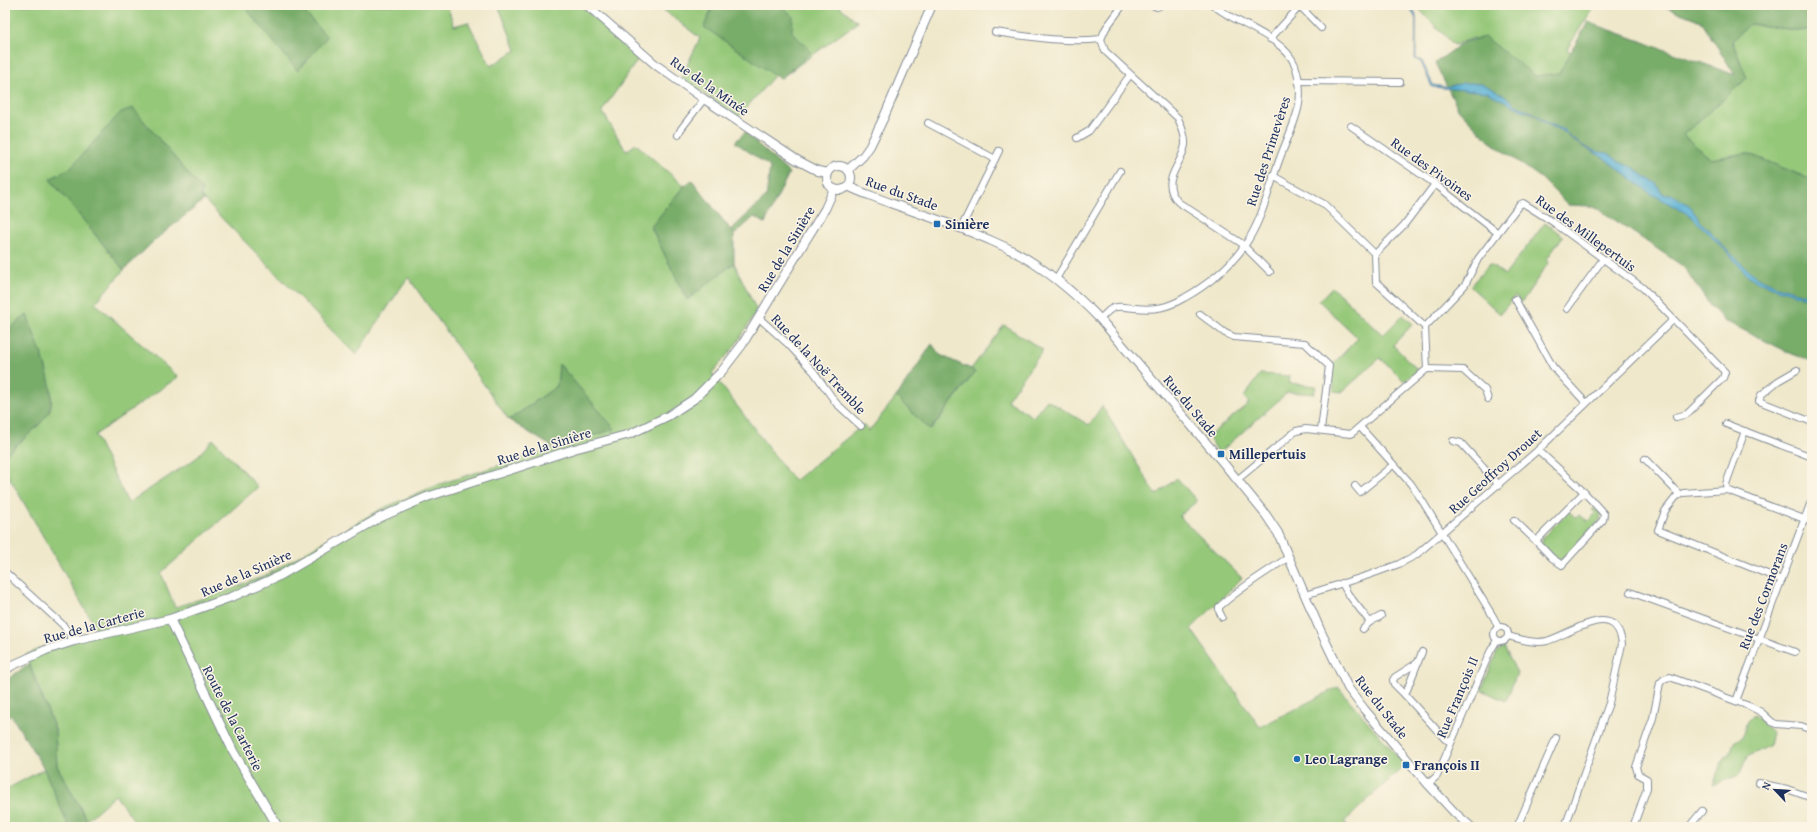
<svg xmlns="http://www.w3.org/2000/svg" width="1817" height="832" viewBox="0 0 1817 832" font-family="'Gentium Book Plus',serif">
  <rect width="100%" height="100%" fill="#fcf5e5"/>
  <filter id="ink" filterUnits="userSpaceOnUse"><feTurbulence type="fractalNoise" baseFrequency=".025" numOctaves="2"/><feDisplacementMap in="SourceGraphic" scale="8" xChannelSelector="R" yChannelSelector="G"/><feConvolveMatrix kernelMatrix="1 2 1 2 8 2 1 2 1" color-interpolation-filters="sRGB"/></filter>
  <filter id="wash" filterUnits="userSpaceOnUse"><feTurbulence type="fractalNoise" baseFrequency=".012" numOctaves="4" result="noise"/><feDisplacementMap in="SourceGraphic" scale="16" xChannelSelector="R" yChannelSelector="G"/><feGaussianBlur stdDeviation="0.9" result="paint"/><feColorMatrix in="noise" values="0 0 0 0 0 0 0 0 0 0 0 0 0 0 0 0 0 1.4 0 .05"/><feComposite in="paint" operator="in"/></filter>
  <g filter="url(#wash)">
    <rect width="100%" height="100%" fill="#efe8cb"/>
    <g fill="#95c879" stroke="#587c6c" fill-rule="evenodd">
      <path d="M5,5H447L454,26L468,22L491,66L516,50L498,5H580L639,58L602,111L626,151L636,144L684,186L651,227L687,300L734,263L757,311L735,346L712,373L794,481L863,425L869,431L896,397L931,430L975,372L971,369L1004,325L1043,350L1007,400L1033,417L1047,400L1089,425L1102,406L1156,495L1177,478L1197,501L1179,516L1242,578L1191,629L1260,727L1338,687L1405,765L1344,822L1348,827H139L115,795L87,820L57,766L55,730L26,655L58,640L97,630L5,470V455C16,445 46,422 50,409C57,387 35,338 27,315L5,332ZM69,169L202,190L201,197L356,355L408,277L509,420L557,386L560,365L614,429L440,484L381,509L266,575L230,590L175,607L161,573L258,487L213,439L195,459L128,503L95,435L178,377L95,303L124,270L50,179Z"/>
      <polygon points="657,5 838,5 858,22 781,78 775,75 738,117 681,78 700,38"/>
      <polygon points="1415,5 1595,5 1567,49 1575,56 1540,94 1474,38 1454,45"/>
      <polygon points="1750,24 1802,31 1812,28 1812,180 1747,153 1711,159 1683,135 1747,78 1732,41"/>
      <polygon points="1545,223 1563,236 1547,259 1549,262 1521,303 1515,296 1500,314 1470,286 1490,264 1505,275"/>
      <polygon points="1332,287 1383,335 1403,315 1413,324 1393,345 1418,370 1404,381 1380,358 1342,392 1333,391 1334,385 1329,384 1332,365 1358,338 1319,301"/>
      <polygon points="1260,374 1290,376 1289,383 1316,386 1314,394 1288,392 1219,453 1208,437 1249,403 1244,397"/>
      <polygon points="1594,508 1601,514 1600,520 1563,559 1558,560 1542,545 1542,538 1569,511 1576,518 1579,515 1588,521 1596,513 1592,510"/>
      <polygon points="1504,647 1517,673 1506,701 1481,690 1497,652"/>
      <polygon points="1754,714 1772,732 1769,746 1747,757 1739,775 1713,785 1722,760 1730,754 1734,742 1742,737 1747,721"/>
      <polygon points="44,769 69,827 44,827 41,825 39,827 5,827 5,790"/>
    </g>
    <g fill="#78ac69" stroke="#4a6e64">
      <polygon points="243,5 298,5 327,37 298,71"/>
      <polygon points="713,5 780,5 793,16 792,32 812,52 780,79 704,27"/>
      <polygon points="1660,5 1812,5 1812,28 1802,31 1750,24 1732,41 1747,78 1683,135 1711,159 1747,153 1812,180 1812,361 1792,354 1725,321 1710,306 1684,267 1600,210 1589,206 1568,205 1541,178 1489,141 1458,109 1435,63 1464,42 1485,37 1535,76 1559,73 1588,22 1735,75 1701,21"/>
      <polygon points="133,108 202,190 201,197 204,200 155,240 124,270 50,179 69,169 121,112"/>
      <polygon points="745,132 789,173 765,223 754,217 734,235 734,263 687,300 651,227 684,186 692,180 733,233 732,229 766,197 770,167 735,142"/>
      <path d="M27,315C35,338 57,386 50,409C46,422 16,445 5,455V332Z"/>
      <polygon points="932,344 940,355 971,369 975,372 930,430 896,397"/>
      <polygon points="559,364 615,429 554,448 509,420 557,386"/>
      <polygon points="29,664 55,730 57,766 87,820 80,827 69,827 44,769 11,715 5,718 5,681"/>
    </g>
    <polygon fill="#55afd3" stroke="#386f98" points="1409,5 1414,11 1416,16 1416,59 1422,61 1433,85 1445,87 1464,83 1481,83 1504,95 1516,105 1536,114 1546,122 1564,130 1571,138 1585,147 1598,152 1608,153 1621,163 1633,167 1648,179 1656,183 1661,192 1664,194 1671,194 1689,205 1701,222 1726,249 1755,276 1777,286 1812,297 1812,300 1757,282 1745,273 1731,256 1691,216 1650,193 1604,158 1572,140 1564,132 1545,123 1535,114 1522,110 1487,92 1432,87 1421,62 1415,59 1416,19"/>
  </g>
  <g filter="url(#ink)">
    <g fill="none" stroke-linecap="round" stroke-linejoin="round">
      <g stroke="#858c94" stroke-width="8">
        <g id="minor">
          <path d="M1123,5L1106,28L1101,39L1105,51L1178,118C1181,126 1186,135 1185,145C1181,168 1159,180 1178,202L1241,243L1270,272"/>
          <polyline points="1152,5 1157,7 1161,5"/>
          <path d="M995,32C1030,37 1066,43 1101,39"/>
          <polyline points="1270,39 1300,6 1321,28"/>
          <polyline points="1298,81 1400,82"/>
          <polyline points="928,123 995,159 961,228"/>
          <polyline points="1351,126 1435,184 1498,233"/>
          <polyline points="678,135 681,129 704,99"/>
          <polyline points="1077,138 1089,131 1130,75"/>
          <polyline points="995,159 999,151"/>
          <polyline points="1273,176 1324,204 1375,254 1376,282 1425,327"/>
          <polyline points="1375,254 1404,225 1435,184"/>
          <polyline points="1056,279 1120,171"/>
          <polyline points="1515,299 1553,367 1586,403"/>
          <polyline points="1567,309 1603,259"/>
          <polyline points="1200,314 1225,333 1234,337 1305,343 1329,366 1321,430"/>
          <polyline points="759,318 788,344 814,372 836,403 861,426"/>
          <path d="M1100,319C1105,315 1110,307 1117,307C1122,306 1129,308 1135,308C1155,310 1167,308 1184,298C1206,286 1231,266 1245,245C1263,219 1269,187 1280,158C1286,141 1296,122 1299,104C1301,92 1299,77 1295,65C1283,36 1237,25 1213,5"/>
          <polyline points="1427,369 1463,370 1485,390 1488,399"/>
          <polyline points="1797,370 1778,381 1761,395 1759,401 1812,422"/>
          <polyline points="1726,424 1812,457"/>
          <polyline points="1360,427 1411,484 1423,502 1494,618 1498,627"/>
          <polyline points="1453,441 1461,443 1499,485"/>
          <polyline points="1538,450 1584,492 1604,514 1603,520 1562,565 1552,558 1536,541 1584,492"/>
          <polyline points="1645,459 1679,494"/>
          <polyline points="1237,480 1296,431 1306,429 1351,434 1427,369 1425,327 1465,285 1478,259 1519,205 1523,203 1553,222 1643,288 1725,372 1723,378 1687,414 1676,417"/>
          <polyline points="1355,486 1360,492 1393,465"/>
          <polyline points="1727,490 1726,484 1745,431"/>
          <polyline points="1514,520 1536,541"/>
          <polyline points="5,572 63,625 74,641"/>
          <polyline points="1782,580 1658,530 1665,511 1676,497 1683,493 1727,490 1812,522"/>
          <polyline points="1342,583 1348,594 1370,622"/>
          <polyline points="1630,592 1795,652"/>
          <polyline points="1305,595 1369,575 1399,564 1416,555 1538,450 1673,320"/>
          <path d="M1222,617L1219,611V607C1241,587 1265,573 1289,557"/>
          <circle cx="1501" cy="634" r="7"/>
          <polyline points="1363,629 1370,622 1381,616"/>
          <path d="M1508,636C1520,639 1534,644 1547,641C1571,634 1617,598 1622,644L1609,703L1565,827"/>
          <polyline points="1422,652 1405,695 1445,739 1451,742"/>
          <polyline points="1405,695 1394,684 1393,680 1395,677 1417,663"/>
          <polyline points="1736,701 1812,499"/>
          <polyline points="1759,783 1787,789 1812,798"/>
          <polyline points="1428,784 1437,776 1490,652 1497,640"/>
          <polyline points="1517,827 1556,738"/>
          <polyline points="1633,827 1647,788 1647,779 1638,774 1636,767 1653,718 1660,683 1664,679 1670,677 1749,706 1761,712 1772,722 1776,724 1801,726 1812,730"/>
          <polyline points="1689,827 1702,811"/>
        </g>
      </g>
      <g stroke="#858c94" stroke-width="10">
        <g id="tertiary">
          <polyline points="587,5 656,65 704,99 797,160 818,171 828,173"/>
          <circle cx="839" cy="178" r="12"/>
          <polyline points="848,170 863,156 870,146 884,117 932,5"/>
          <path d="M848,186C861,193 876,197 890,203C924,215 959,226 992,241C1033,258 1069,287 1100,319L1220,459L1266,515L1278,533L1321,632L1348,688L1364,709L1428,784L1455,813L1471,827"/>
          <polyline points="170,619 233,751 278,827"/>
          <polyline points="5,671 11,666 46,650 74,641 170,619 234,596 281,575 379,518 427,497 574,449 630,434 668,416 694,399 722,371 742,345 804,243 825,209 834,189"/>
        </g>
      </g>
      <use href="#minor" stroke="#fff" stroke-width="6"/>
      <use href="#tertiary" stroke="#fff" stroke-width="8"/>
    </g>
  </g>
  <g fill="#1f6fb2" stroke="#fcf5e5" stroke-width="1.5">
    <rect x="933" y="220" width="8" height="8" rx="2"/>
    <rect x="1217" y="450" width="8" height="8" rx="2"/>
    <circle cx="1297" cy="759" r="4"/>
    <rect x="1402" y="761" width="8" height="8" rx="2"/>
  </g>
  <g text-anchor="middle" dominant-baseline="central" stroke-width="3" stroke-linejoin="round" paint-order="stroke">
    <g font-size="14" fill="#1b2f5e" stroke="#fcf5e5">
      <text transform="translate(710 86) rotate(35)">Rue de la Minée</text>
      <text transform="translate(1268 151) rotate(-72)">Rue des Primevères</text>
      <text transform="translate(1432 169) rotate(36)">Rue des Pivoines</text>
      <text transform="translate(902 193) rotate(20)">Rue du Stade</text>
      <text transform="translate(1586 233) rotate(36)">Rue des Millepertuis</text>
      <text transform="translate(786 249) rotate(-59)">Rue de la Sinière</text>
      <text transform="translate(819 364) rotate(47)">Rue de la Noë Tremble</text>
      <text transform="translate(1191 406) rotate(50)">Rue du Stade</text>
      <text transform="translate(544 446) rotate(-17)">Rue de la Sinière</text>
      <text transform="translate(1495 471) rotate(-42)">Rue Geoffroy Drouet</text>
      <text transform="translate(246 573) rotate(-24)">Rue de la Sinière</text>
      <text transform="translate(1763 596) rotate(-69)">Rue des Cormorans</text>
      <text transform="translate(94 625) rotate(-15)">Rue de la Carterie</text>
      <text transform="translate(1457 697) rotate(-67)">Rue François II</text>
      <text transform="translate(1382 707) rotate(52)">Rue du Stade</text>
      <text transform="translate(233 718) rotate(63)">Route de la Carterie</text>
    </g>
    <g font-size="14" font-weight="bold" fill="#1b2f5e" stroke="#fcf5e5" text-anchor="start">
      <text x="945" y="224">Sinière</text>
      <text x="1229" y="454">Millepertuis</text>
      <text x="1305" y="759">Leo Lagrange</text>
      <text x="1414" y="765">François II</text>
    </g>
  </g>
  <rect width="1817" height="832" fill="none" stroke="#fcf5e5" stroke-width="20"/>
  <g transform="translate(1775 790) rotate(295)" stroke="#fcf5e5" stroke-width="3" paint-order="stroke">
  <path d="M0-3L7 15L0 10L-7 15Z" fill="#1b2f5e"/>
  <text y="-6" font-size="11" font-weight="bold" text-anchor="middle" fill="#1b2f5e">N</text>
  </g>
</svg>
